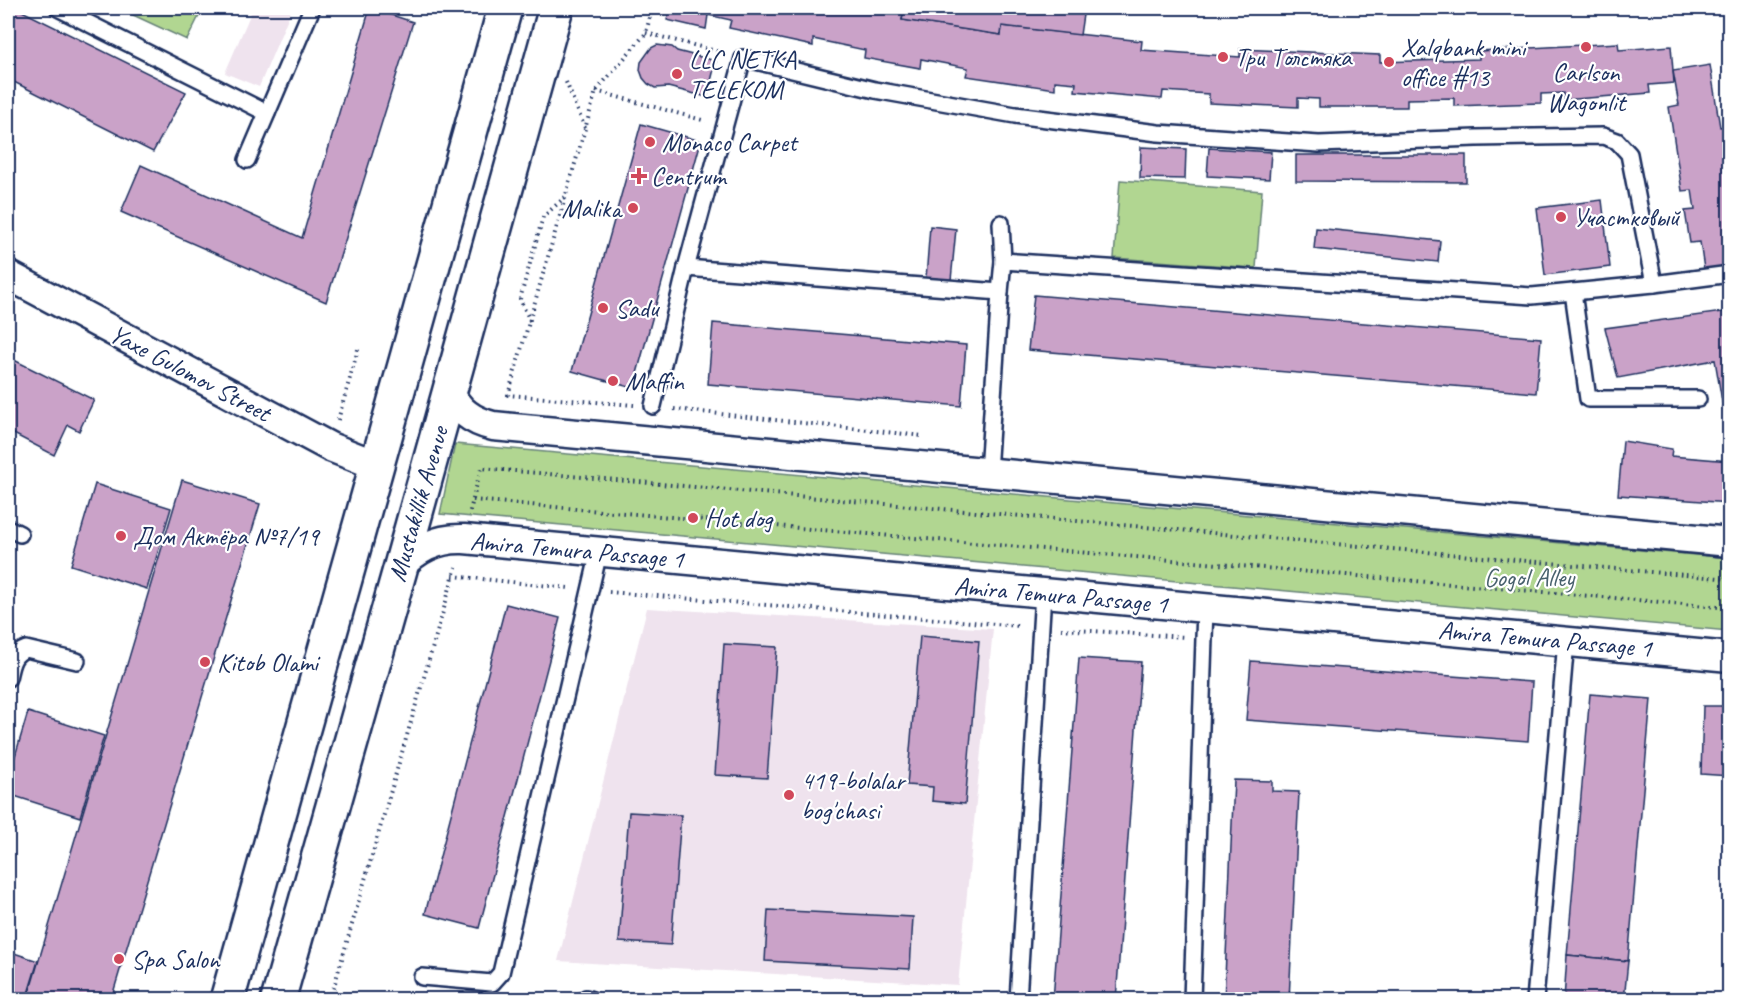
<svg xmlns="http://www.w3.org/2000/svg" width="1737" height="1007" viewBox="0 0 1737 1007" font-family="Caveat,sans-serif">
  <rect width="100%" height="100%" fill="#fff"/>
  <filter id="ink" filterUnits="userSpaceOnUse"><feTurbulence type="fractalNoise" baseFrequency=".0167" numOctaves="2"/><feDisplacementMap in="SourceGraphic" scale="12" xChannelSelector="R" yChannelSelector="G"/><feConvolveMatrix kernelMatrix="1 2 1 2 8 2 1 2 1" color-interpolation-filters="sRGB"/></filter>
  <g filter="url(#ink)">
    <g fill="#efe3ee">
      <polygon points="253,8 292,8 259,87 225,73"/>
      <polygon points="647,608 993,629 958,985 558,961"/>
    </g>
    <g fill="#b1d691" stroke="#668278" stroke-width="1.5">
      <polygon points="118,8 203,8 187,40"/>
      <polygon points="1120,180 1262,191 1256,268 1114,258"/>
      <polygon points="455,444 1729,558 1729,631 440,514"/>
    </g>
    <g fill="#caa2c8" stroke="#1b2f5e" stroke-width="1.5">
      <polygon points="8,8 16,8 186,92 153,152 8,79"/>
      <polygon points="370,8 413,22 326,302 121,212 141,165 302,238"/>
      <polygon points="670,8 709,8 706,29 667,20"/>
      <polygon points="709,8 886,8 904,11 902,20 1001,35 1002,26 1142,41 1141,50 1240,57 1240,49 1380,55 1380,62 1479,59 1479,51 1618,43 1619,50 1671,46 1674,83 1649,85 1650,93 1563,100 1563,93 1541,94 1541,103 1454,106 1454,98 1407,99 1407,107 1319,107 1319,99 1298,98 1298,107 1209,103 1209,94 1163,91 1162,99 1075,91 1076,83 1055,81 1055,89 966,76 968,68 921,59 920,68 864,58 865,50 813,39 813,46 729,28 731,20 708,15"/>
      <polygon points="886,8 1084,8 1080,35 1002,26 1001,35 902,20 904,11"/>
      <polygon points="657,45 672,47 677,51 716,61 707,97 668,87 655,88 648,84 643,78 640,70 641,62 651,48"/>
      <polygon points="1710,65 1720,127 1728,126 1730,134 1730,265 1704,269 1700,242 1690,243 1685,211 1695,210 1692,190 1682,191 1669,107 1679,105 1673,71"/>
      <polygon points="641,124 701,141 633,388 572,371"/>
      <polygon points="1141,147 1186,149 1185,179 1140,178"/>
      <polygon points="1209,148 1271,152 1269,179 1207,176"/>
      <polygon points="1296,155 1466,155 1466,182 1296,181"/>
      <polygon points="1602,200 1610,267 1545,275 1537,208"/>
      <polygon points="930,226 956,229 951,280 926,278"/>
      <polygon points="1316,228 1440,241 1438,262 1314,249"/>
      <polygon points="1034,295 1541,338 1536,393 1028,350"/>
      <polygon points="1730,311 1730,449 1715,360 1618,378 1605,328"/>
      <polygon points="713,323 966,345 961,406 708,384"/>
      <polygon points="8,357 94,400 79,431 68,425 54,455 8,431"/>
      <polygon points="1623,441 1672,449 1671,456 1730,461 1730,503 1618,495"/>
      <polygon points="182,480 260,504 111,1000 27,1000"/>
      <polygon points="95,484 171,508 147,589 71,565"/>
      <polygon points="506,604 560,618 479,928 425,914"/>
      <polygon points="920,636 979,641 965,804 932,801 933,787 907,785"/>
      <polygon points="724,644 777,647 767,778 715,775"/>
      <polygon points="1079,658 1141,662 1116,1000 1053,1000"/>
      <polygon points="1251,661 1532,682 1528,741 1246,720"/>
      <polygon points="1590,694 1651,699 1628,961 1567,955"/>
      <polygon points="1703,706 1730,706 1730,776 1701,774"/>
      <polygon points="28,712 104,736 80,817 8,794 8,780"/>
      <polygon points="1234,780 1272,781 1272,791 1299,792 1289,1000 1224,1000"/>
      <polygon points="629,812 681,815 671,945 619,942"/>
      <polygon points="768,910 913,917 910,969 765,961"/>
      <polygon points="8,951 38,961 26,1000 8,1000"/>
      <polygon points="1567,955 1628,961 1624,1000 1564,1000"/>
    </g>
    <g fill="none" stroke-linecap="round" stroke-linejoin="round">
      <g stroke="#1b2f5e" stroke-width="20">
        <g id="service">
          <polyline points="58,8 267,113"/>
          <polyline points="247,160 312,8"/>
          <polyline points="1001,223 1003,261"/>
          <polyline points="686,268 1000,292 988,472"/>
          <polyline points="1654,284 1730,274"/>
          <polyline points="1573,292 1588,399 1698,399"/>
          <polyline points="653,406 686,268 743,58 875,90 1015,115 1158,133 1319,144 1476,138 1603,136 1617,141 1629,154 1654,284 1532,296 1003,261 1000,292"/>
          <polyline points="8,528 20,534"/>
          <path d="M8,678C11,665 12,654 26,649L77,661"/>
          <polyline points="422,977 492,983 501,973 599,552"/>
          <polyline points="586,998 592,1000"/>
          <polyline points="1018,1000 1043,593"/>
          <polyline points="1192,1000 1205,608"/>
          <polyline points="1535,1000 1566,641"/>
        </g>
      </g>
      <g stroke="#1b2f5e" stroke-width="33">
        <g id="minor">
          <polyline points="8,275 330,447 376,465"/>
          <path d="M449,391C458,411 472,421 493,426L1730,542"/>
          <path d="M401,566C418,547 438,538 464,539L1730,657"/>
        </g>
      </g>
      <g stroke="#1b2f5e" stroke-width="38">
        <g id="primary">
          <polyline points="227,1000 505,8"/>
          <polyline points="278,1000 401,566 556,8"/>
        </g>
      </g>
      <g stroke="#1b2f5e" stroke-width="4" stroke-dasharray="1.5 4.5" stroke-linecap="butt">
        <polyline points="634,8 651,14"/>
        <polyline points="646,33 724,53"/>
        <polyline points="566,82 585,128"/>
        <polyline points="596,91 706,121"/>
        <polyline points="530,321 520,299 543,217 565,197"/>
        <polyline points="634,405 508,395 596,91 646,33 652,8"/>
        <polyline points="674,409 923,436"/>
        <polyline points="338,420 359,346"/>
        <polyline points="473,500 1730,608"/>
        <polyline points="470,511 481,468 1730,579"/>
        <polyline points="453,576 569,588"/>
        <polyline points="609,592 1020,626"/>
        <polyline points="1061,629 1185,637"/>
        <polyline points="330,1000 456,567"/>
      </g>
      <use href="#service" stroke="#fff" stroke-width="15"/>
      <use href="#minor" stroke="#fff" stroke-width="28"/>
      <use href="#primary" stroke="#fff" stroke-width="33"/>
    </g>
  </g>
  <g fill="#d1495b" stroke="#fff" stroke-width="2">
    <circle cx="1586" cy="47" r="6"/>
    <circle cx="1223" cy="57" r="6"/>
    <circle cx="1389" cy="62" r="6"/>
    <circle cx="677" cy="74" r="6"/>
    <circle cx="650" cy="142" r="6"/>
    <path d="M636 167h6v6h6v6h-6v6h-6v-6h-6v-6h6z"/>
    <circle cx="633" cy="208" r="6"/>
    <circle cx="1561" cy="217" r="6"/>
    <circle cx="603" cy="308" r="6"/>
    <circle cx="613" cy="381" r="6"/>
    <circle cx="693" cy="518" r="6"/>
    <circle cx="121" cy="536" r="6"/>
    <circle cx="205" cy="662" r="6"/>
    <circle cx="789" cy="795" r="6"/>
    <circle cx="119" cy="959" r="6"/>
  </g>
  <g text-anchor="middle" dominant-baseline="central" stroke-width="4.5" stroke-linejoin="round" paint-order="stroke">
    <g font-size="26" fill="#1b2f5e" stroke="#fff" text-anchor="start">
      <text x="1401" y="47">Xalqbank mini<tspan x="1401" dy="30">office #13</tspan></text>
      <text x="1235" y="57">Три Толстяка</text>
      <text x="689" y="59">LLC NETKA<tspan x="689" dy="30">TELEKOM</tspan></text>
      <text x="1586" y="72" text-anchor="middle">Carlson<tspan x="1586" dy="30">Wagonlit</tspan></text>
      <text x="662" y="142">Monaco Carpet</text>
      <text x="651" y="176">Centrum</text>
      <text x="621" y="208" text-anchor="end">Malika</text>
      <text x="1573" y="217">Участковый</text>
      <text x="615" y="308">Sadu</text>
      <text x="625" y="381">Maffin</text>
      <text x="705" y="518">Hot dog</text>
      <text x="133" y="536">Дом Актёра №7/19</text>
      <text x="217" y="662">Kitob Olami</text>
      <text x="801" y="780">419-bolalar<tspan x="801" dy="30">bog'chasi</tspan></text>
      <text x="131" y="959">Spa Salon</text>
    </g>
    <g font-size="26" fill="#1b2f5e" stroke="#fff">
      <text transform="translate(190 373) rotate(28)">Yaxe Gulomov Street</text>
      <text transform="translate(418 504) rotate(-74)">Mustakillik Avenue</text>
      <text transform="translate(577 550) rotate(5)">Amira Temura Passage 1</text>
      <text transform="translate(1061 595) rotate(5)">Amira Temura Passage 1</text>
      <text transform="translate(1545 639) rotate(5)">Amira Temura Passage 1</text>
    </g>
    <g font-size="26" fill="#48616d" stroke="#fff">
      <text x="1529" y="577">Gogol Alley</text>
    </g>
  </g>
  <rect width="1737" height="1007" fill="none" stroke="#fff" stroke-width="30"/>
  <rect x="15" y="15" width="1707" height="977" fill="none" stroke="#1b2f5e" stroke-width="2" filter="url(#ink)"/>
</svg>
